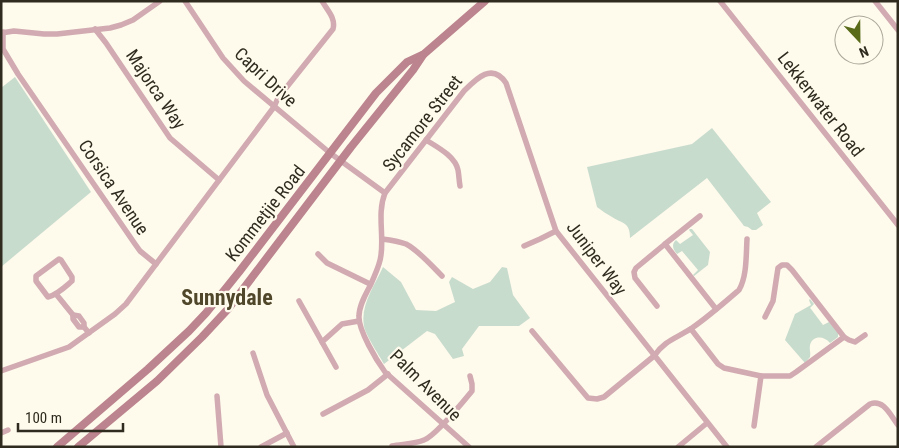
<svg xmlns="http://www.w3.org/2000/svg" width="899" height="448" viewBox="0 0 899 448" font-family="'Roboto Condensed',sans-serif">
  <rect width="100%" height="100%" fill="#fefaec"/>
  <g fill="#c8dcce">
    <polygon points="15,77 91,192 1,267 1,88"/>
    <path d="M712,128L771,202L757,213L763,225L756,230H752L748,227L744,226L741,222L707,178L630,238C630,222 623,224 612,217C607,214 602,211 597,207L587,167L692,144Z"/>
    <path d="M690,229H692L710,252L708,265L694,276L693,275L698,270L682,251L677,254C673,249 671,245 676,240L680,244L693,235L689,230Z"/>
    <path d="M383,267L401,282L416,310L436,311L455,302L449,282L452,277L473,289L490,282L502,267L507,268L513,295L530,318L519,326H479L462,349L464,356L453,359L435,334L427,331L384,364C379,355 365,334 364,326C360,305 375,285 383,267Z"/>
    <path d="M810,299L814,304L810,308L811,309L823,325L829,322L838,333V337L830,343C824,336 813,335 810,345C809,349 811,353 810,357L805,363L785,340L795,314L811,305L809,300Z"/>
  </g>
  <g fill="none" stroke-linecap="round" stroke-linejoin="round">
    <g stroke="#d1abb1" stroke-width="5.5">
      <polyline points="185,1 223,58 244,81 330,153 385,193"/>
      <polyline points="720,1 898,225"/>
      <polyline points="875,1 898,30"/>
      <polyline points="95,29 106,43 170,138 219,180"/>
      <polyline points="3,32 3,49 18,74 135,244 140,251 156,264"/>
      <polyline points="1,33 14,31 44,34 57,34 110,28 121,25 133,20 160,1"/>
      <path d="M426,140C437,147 455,156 458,170C459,175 459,181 460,186"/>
      <polyline points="700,216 665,244 716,309"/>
      <path d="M382,239C390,240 398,241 406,244C418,250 432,266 442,276"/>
      <polyline points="524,246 540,239 556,231"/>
      <polyline points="318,254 327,263 370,284"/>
      <path d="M59,259L61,260L72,277V281C65,287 57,295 48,297L36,281V276Z"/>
      <polyline points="56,294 73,315 73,319 79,327 84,327 89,333"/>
      <polyline points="299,301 322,342"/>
      <polyline points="657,306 635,278 634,272 636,268 665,244"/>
      <polyline points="73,315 79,316 84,323 84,327"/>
      <polyline points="691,329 718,364 724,368 761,376 790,376 796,372 844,337 792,270 787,265 782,265 778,268 773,301 765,317"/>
      <path d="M532,331L588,398L597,399L604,397L654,356C665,340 677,338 692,328C708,317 724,303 739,290C747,276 746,256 747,239"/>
      <polyline points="844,337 849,340 855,342 865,335"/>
      <polyline points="253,353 267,395 294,447"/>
      <polyline points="336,367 322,342 342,324 359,321"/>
      <path d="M1,371L69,347L115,314L126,304L274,107L278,98L333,29C336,18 327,10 322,1"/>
      <polyline points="217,396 221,447"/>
      <polyline points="323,414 368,390 388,374"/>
      <polyline points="754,426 761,376"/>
      <polyline points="1,433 8,430"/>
      <path d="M392,446C402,444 415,444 424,440C435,436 463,402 472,391V384L470,376"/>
      <polyline points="261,447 287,433"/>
      <path d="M469,447L385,372C377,361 358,330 359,316C359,305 366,294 371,284C375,274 380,265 381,255C384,234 377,213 385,193L464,91C476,79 492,62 506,83L556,231L727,447"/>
      <polyline points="678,447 707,423"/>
      <path d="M816,447L870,404C884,399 890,415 898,425"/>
    </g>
    <g stroke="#bb848e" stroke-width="8">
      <polyline points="57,447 148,369 189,331 206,313 239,272 376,93 407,62 424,54 485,1"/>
      <polyline points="78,447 157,381 202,337 228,309 351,147 413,70 423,55"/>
    </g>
  </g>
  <g text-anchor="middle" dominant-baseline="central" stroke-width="4.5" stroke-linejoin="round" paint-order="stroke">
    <g font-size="18" fill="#2f2b1e" stroke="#fefaec">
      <text transform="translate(266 77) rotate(43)">Capri Drive</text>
      <text transform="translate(156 89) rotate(56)">Majorca Way</text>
      <text transform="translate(821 104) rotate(52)">Lekkerwater Road</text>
      <text transform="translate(422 123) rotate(-52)">Sycamore Street</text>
      <text transform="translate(114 187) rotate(56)">Corsica Avenue</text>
      <text transform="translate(265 213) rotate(-52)">Kommetjie Road</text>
      <text transform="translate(597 258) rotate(53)">Juniper Way</text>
      <text transform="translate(426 385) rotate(45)">Palm Avenue</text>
    </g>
    <g font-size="22" font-weight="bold" fill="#50472a" stroke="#fefaec">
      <text x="227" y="297">Sunnydale</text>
    </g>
  </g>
  <rect width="899" height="448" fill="none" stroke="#2f2b1e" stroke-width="5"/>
  <g transform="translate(859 40) rotate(158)"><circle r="24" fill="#fefaec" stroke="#aba79a"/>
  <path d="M0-4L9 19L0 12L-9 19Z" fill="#596b18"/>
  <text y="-8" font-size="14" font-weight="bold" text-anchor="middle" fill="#2f2b1e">N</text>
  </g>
  <path d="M18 423v8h105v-8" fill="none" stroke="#2f2b1e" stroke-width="2.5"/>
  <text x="25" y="423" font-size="15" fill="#2f2b1e" stroke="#fefaec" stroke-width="4" paint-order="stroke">100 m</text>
</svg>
